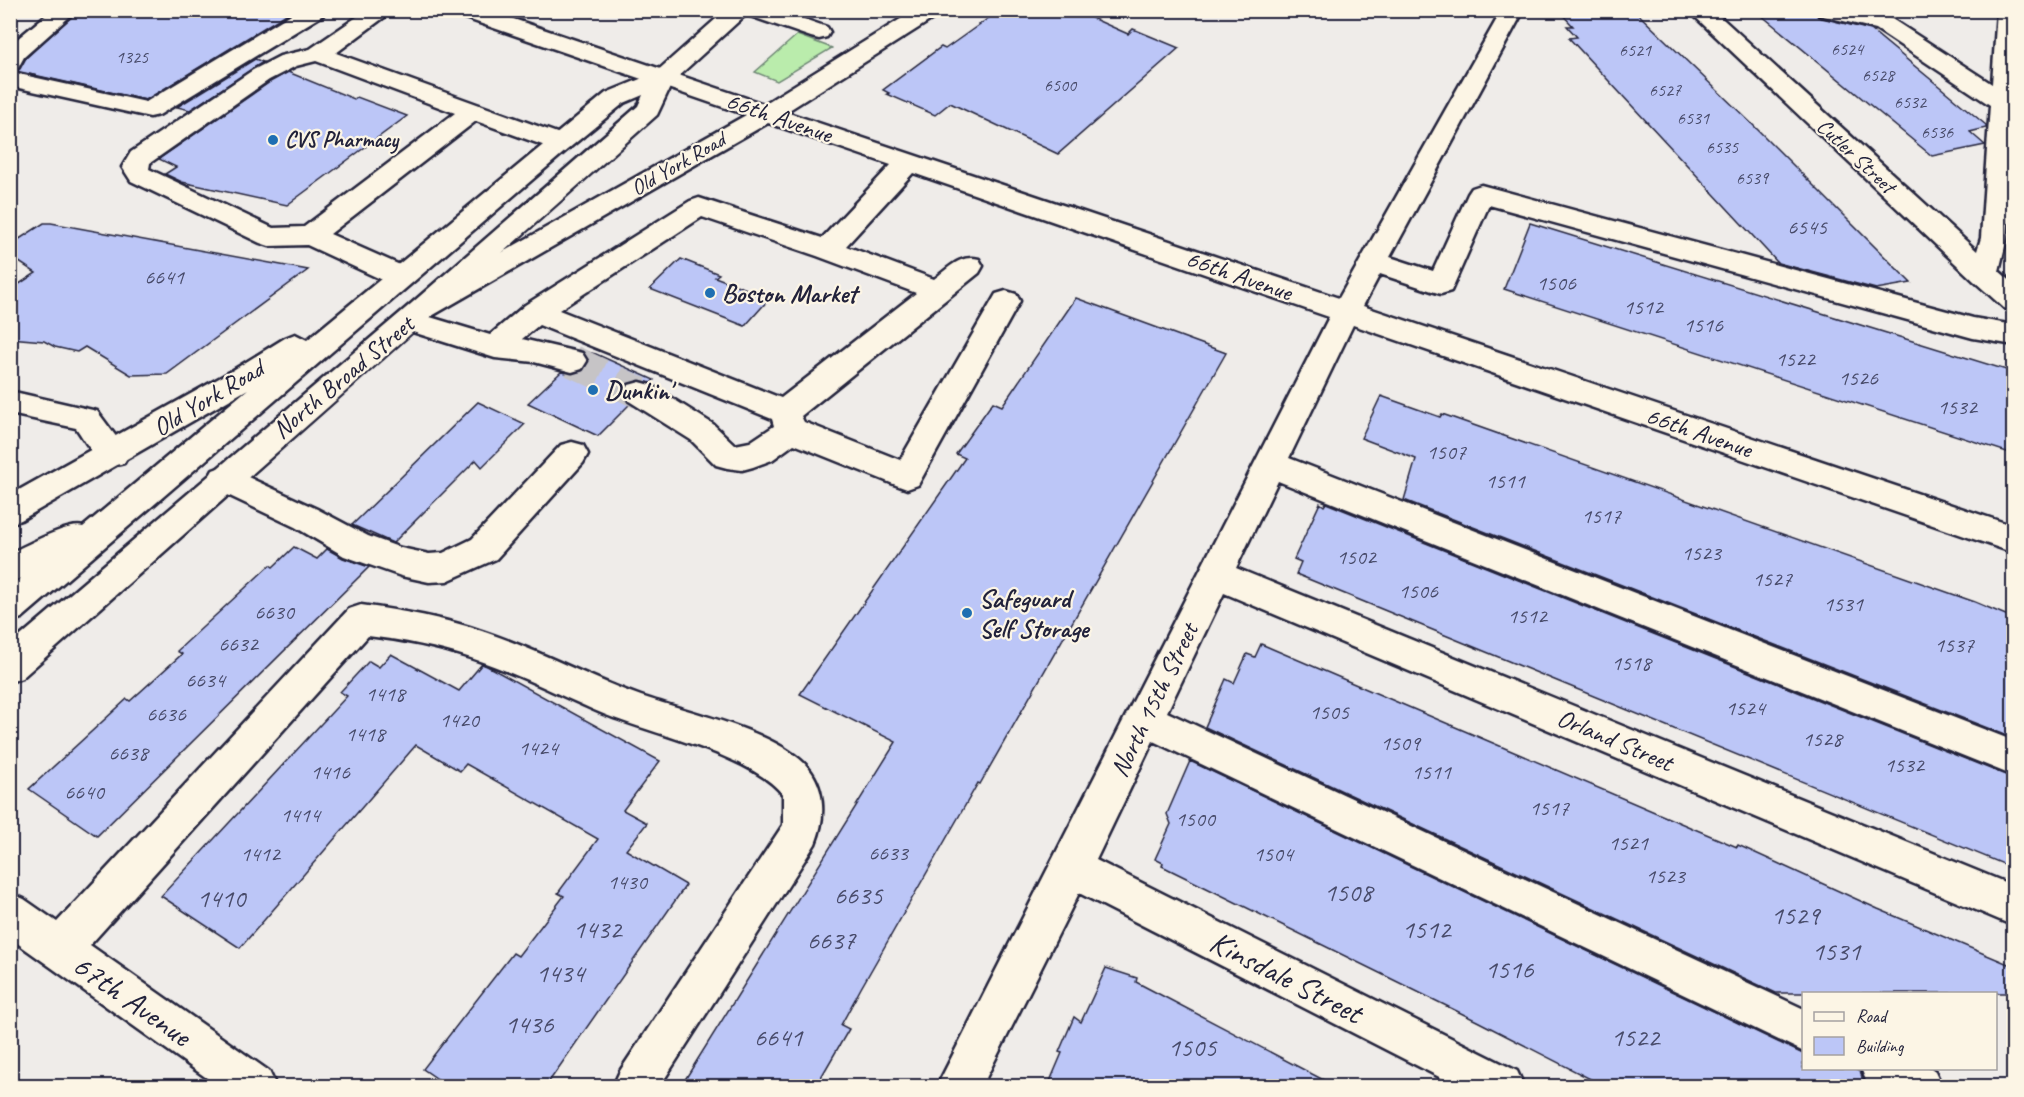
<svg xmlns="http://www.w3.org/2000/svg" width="2024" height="1097" viewBox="0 0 2024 1097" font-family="Caveat,sans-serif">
  <rect width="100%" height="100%" fill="#efece9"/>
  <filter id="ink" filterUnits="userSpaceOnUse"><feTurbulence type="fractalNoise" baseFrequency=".0167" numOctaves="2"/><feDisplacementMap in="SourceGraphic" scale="12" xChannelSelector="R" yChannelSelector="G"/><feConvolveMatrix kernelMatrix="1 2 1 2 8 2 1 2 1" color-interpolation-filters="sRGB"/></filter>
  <g filter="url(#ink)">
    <polygon fill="#baecac" stroke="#6e8774" stroke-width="1.5" points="797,35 832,48 777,81 755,72"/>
    <g fill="#bcc6f7" stroke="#22223b" stroke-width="1.5">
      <polygon points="79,10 293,10 146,100 16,71 20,69 26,58"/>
      <polygon points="1000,10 1074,10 1128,34 1133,29 1179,48 1058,154 950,103 935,115 887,94 889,93 883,90 941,47 945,49"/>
      <polygon points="1558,10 1634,10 1750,122 1911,283 1876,289 1778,263 1569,38 1577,37 1567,26 1573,26"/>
      <polygon points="1755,10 1814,10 1818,17 1871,30 1986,125 1986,128 1970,132 1985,145 1932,156"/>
      <polygon points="255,59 263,62 190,110 177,107"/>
      <polygon points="288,72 354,99 357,97 407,116 287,205 182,182 165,174 176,167 159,159 270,82"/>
      <polygon points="44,223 51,223 308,270 167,374 131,375 85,347 77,352 55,347 44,341 10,338 10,290 36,273 10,256 10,245"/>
      <polygon points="1530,223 2013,372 2013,454 1504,289"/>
      <polygon points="681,259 719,274 715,277 770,298 745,326 650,289"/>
      <polygon points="1076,298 1226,353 980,784 978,783 861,988 841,1025 849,1029 816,1086 681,1086 896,742 800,694 965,458 956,454 993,402 1002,406"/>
      <polygon points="583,351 596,354 654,380 651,383 639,380 627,384 623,394 630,404 598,436 528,403 561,372 573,374 584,370 589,360"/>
      <polygon points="1381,396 1440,417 1442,414 1975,602 2013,618 2013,738 1404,500 1416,459 1361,438"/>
      <polygon points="478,402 525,424 482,467 476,460 393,543 352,525"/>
      <polygon points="1320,503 1324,506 1326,503 2013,778 2013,868 1296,574 1301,562 1294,559"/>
      <polygon points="294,547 317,559 327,549 343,558 369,567 97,836 29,789 127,699 130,701 182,654 177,651 270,565 273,567"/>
      <polygon points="1261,644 1678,822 1737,847 1738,845 1878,909 2013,966 2013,993 1776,993 1205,727 1226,679 1234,683 1247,654 1255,657"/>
      <polygon points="391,654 459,691 482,664 487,666 660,761 623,810 647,823 626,850 686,885 546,1086 448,1086 423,1069 513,953 518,956 564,896 558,893 598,839 466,764 460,771 416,745 240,948 161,896 347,696 340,692 369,661 379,667"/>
      <polygon points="1190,761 1803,1054 1803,1068 1853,1068 1860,1072 1865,1084 1869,1086 1604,1086 1477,1021 1162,866 1163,863 1155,859 1171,824 1167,814"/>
      <polygon points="1106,968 1137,978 1136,982 1335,1086 1048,1086 1062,1053 1059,1052 1074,1017 1081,1022"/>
    </g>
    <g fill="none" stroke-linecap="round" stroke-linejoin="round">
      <polyline stroke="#c6c4c6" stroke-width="32" stroke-dasharray="32 16" stroke-linecap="butt" points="572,361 640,393"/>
      <g stroke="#22223b" stroke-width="5">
        <g id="minor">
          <polygon points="52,10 77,10 24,57 18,68 10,70 10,45"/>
          <polygon points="298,10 326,10 323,15 159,115 150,117 10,86 10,72 146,102"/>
          <path d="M367,10H394L336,53L568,137L572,143L568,149L559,151L476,121L330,234L409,269L413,276L409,283L399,286L389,283L307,245L269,246L260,243L131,181L122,167L131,152L253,70L280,56L310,49ZM316,61L455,113L304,227L273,228L149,169L150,163L269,80L296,66Z"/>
          <path d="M453,10H487L764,104L915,10H942L939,15L786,112L1339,298L1502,10H1524L1390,257L1433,271L1468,194L1472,188L1481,185L1973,318L2014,325V345L1973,338L1489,205L1451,291L1441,294L1380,274L1363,306L2014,526V553L1353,325L1289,458L2014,741V776L1278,481L1236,568L2014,886V926L1224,593L1167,712L1804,1009V1052L1153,741L1096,860L1517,1071L1524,1086H1457L1079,893L982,1086H937L1329,317L913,173L846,246L934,279C949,268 960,254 979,259L983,266L979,273L801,416L804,422L900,460L996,294L1006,291L1016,294L1020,301L918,485L907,489L896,485L794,444L772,460L753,467L742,470L727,468L716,465L691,440L629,401L625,393L629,385L640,382L651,385L713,424L735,445L750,442L774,426L772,419L539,325L522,339L582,353L587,361L582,369L572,372L534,362L495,358L400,328L396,321L400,314L414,312L412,308L416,301L746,115L456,15ZM768,123L891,165L822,238L699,198L690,201L525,305L490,335L430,317ZM702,217L817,256L916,293L781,398L559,310Z"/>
          <polygon points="744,10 778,10 827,27 830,32 827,37 819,39 811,37 747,15"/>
          <polygon points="1688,10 1713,10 1977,251 1981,238 1990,105 1876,29 1819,15 1816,10 1857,10 1892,19 1992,84 1997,10 2014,10 2014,120 2007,238 1999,271 2014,284 2014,311 2004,308 1974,281"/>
          <path d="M10,391L97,411L129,454L124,463C99,471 89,446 76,428L10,414Z"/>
          <polygon points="572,442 583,445 588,454 583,463 496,559 447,581 429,582 401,576 344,556 295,527 213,488 208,479 213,470 224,466 317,509 368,536 401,548 429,554 443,553 472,539 561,445"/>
          <path d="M361,605C403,611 445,618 485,632C539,650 588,677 641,696C688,712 769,729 804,763C826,785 826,818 815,844L660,1086H613L620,1071L783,825V795C754,756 653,734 606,715C561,696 517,673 471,658C438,647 403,640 368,636L90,945L269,1071L276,1086H218L10,938V893L24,899L57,922L349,609Z"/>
          <polygon points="1861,1068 1931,1068 1935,1071 1942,1086 1873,1086 1867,1083"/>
        </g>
      </g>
      <g stroke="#22223b" stroke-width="5">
        <path id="major" d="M726,10H751L673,81L657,115C446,304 233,490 22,678L10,682V645L412,303L638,106L643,95L624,103L568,149L22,618L10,622V587L21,578L10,582V553C26,546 68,522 83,527L248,389L21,520L10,524V495L230,372L285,338L295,334L307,340L606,93L655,73Z"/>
      </g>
      <use href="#minor" fill="#fcf5e5" fill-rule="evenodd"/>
      <use href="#major" fill="#fcf5e5" fill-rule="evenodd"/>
    </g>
  </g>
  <g fill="#1f6fb2" stroke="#fcf5e5" stroke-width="2">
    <circle cx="273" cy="140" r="6"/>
    <circle cx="710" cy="293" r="6"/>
    <circle cx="593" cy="390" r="6"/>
    <circle cx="967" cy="613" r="6"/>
  </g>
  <g text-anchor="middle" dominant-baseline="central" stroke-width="4.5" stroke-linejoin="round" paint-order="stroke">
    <g font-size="18" fill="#484b6a">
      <text x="1847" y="49">6524</text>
      <text x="1635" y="50">6521</text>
      <text x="132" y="57">1325</text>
      <text x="1878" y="75">6528</text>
      <text x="1060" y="85">6500</text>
      <text x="1665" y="90">6527</text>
      <text x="1910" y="102">6532</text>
      <text x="1693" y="118">6531</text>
      <text x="1937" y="132">6536</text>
      <text x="1722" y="147">6535</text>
      <text x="1752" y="178">6539</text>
    </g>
    <g font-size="22" font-weight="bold" fill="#22223b" stroke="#fcf5e5" text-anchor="start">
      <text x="285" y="140">CVS Pharmacy</text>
    </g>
    <g font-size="22" fill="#22223b" stroke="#fcf5e5">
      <text transform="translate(1856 156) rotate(43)">Cutler Street</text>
      <text transform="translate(678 164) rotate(-30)">Old York Road</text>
    </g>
    <g font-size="22" fill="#484b6a">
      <text x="1807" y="227">6545</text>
      <text x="164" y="277">6641</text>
      <text x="1556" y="283">1506</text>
      <text x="1643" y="307">1512</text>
      <text x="1703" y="325">1516</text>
      <text x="1795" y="359">1522</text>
      <text x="1858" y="378">1526</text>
      <text x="1957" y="407">1532</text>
      <text x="1446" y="452">1507</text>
      <text x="1505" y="481">1511</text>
      <text x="1601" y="516">1517</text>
      <text x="1701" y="553">1523</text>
      <text x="1356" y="557">1502</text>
      <text x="1772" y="579">1527</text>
      <text x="1418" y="591">1506</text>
      <text x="1843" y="604">1531</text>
      <text x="274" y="612">6630</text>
      <text x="1527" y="616">1512</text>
      <text x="238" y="644">6632</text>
      <text x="1954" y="645">1537</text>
      <text x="1631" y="663">1518</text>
      <text x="205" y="680">6634</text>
      <text x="385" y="694">1418</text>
      <text x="1745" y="708">1524</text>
      <text x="1329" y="712">1505</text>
      <text x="166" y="714">6636</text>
      <text x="459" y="720">1420</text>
      <text x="365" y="734">1418</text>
      <text x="1822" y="739">1528</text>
      <text x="1400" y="743">1509</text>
      <text x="538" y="748">1424</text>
      <text x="128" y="753">6638</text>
      <text x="1904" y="765">1532</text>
      <text x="330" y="772">1416</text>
      <text x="1431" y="772">1511</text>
      <text x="84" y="792">6640</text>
      <text x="1549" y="808">1517</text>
      <text x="300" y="815">1414</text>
      <text x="1195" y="819">1500</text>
      <text x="1628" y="843">1521</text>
      <text x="888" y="853">6633</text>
      <text x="260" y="854">1412</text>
      <text x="1273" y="854">1504</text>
      <text x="1665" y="876">1523</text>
      <text x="627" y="882">1430</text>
    </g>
    <g font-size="26" fill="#22223b" stroke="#fcf5e5">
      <text transform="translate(779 117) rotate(19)">66th Avenue</text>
      <text transform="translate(1239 275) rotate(19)">66th Avenue</text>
      <text transform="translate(343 377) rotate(-40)">North Broad Street</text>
      <text transform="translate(208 398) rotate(-31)">Old York Road</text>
      <text transform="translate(1699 432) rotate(19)">66th Avenue</text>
      <text transform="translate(1154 700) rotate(-64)">North 15th Street</text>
      <text transform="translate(1615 740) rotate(23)">Orland Street</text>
    </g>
    <g font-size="26" font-weight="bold" fill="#22223b" stroke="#fcf5e5" text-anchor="start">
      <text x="722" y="293">Boston Market</text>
      <text x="605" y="390">Dunkin'</text>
      <text x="979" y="598">Safeguard<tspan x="979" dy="30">Self Storage</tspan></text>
    </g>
    <g font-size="27" fill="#484b6a">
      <text x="1348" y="892">1508</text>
      <text x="858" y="895">6635</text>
      <text x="221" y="898">1410</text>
      <text x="1795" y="915">1529</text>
      <text x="597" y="929">1432</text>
      <text x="1426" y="929">1512</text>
      <text x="831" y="940">6637</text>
      <text x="1836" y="951">1531</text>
      <text x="1509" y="969">1516</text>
      <text x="560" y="973">1434</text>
      <text x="529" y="1024">1436</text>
      <text x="778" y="1037">6641</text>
      <text x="1635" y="1037">1522</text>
      <text x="1192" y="1047">1505</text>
    </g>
    <g font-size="32" fill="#22223b" stroke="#fcf5e5">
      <text transform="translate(1286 977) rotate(27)">Kinsdale Street</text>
      <text transform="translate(132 1000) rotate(35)">67th Avenue</text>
    </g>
  </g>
  <rect width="2024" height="1097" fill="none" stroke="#fcf5e5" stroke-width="36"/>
  <rect x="18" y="18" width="1988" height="1061" fill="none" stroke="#22223b" stroke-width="2" filter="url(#ink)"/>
  <rect x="1802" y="992" width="195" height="78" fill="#fcf5e5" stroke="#a5a1a1" stroke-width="1.5"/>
  <rect x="1814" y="1012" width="30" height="9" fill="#fcf5e5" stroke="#a5a1a1" stroke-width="1.5"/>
  <text x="1856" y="1022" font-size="18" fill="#22223b">Road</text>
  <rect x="1814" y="1037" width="30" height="18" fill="#bcc6f7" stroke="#a5a1a1" stroke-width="1.5"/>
  <text x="1856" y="1052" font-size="18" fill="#22223b">Building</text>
</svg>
